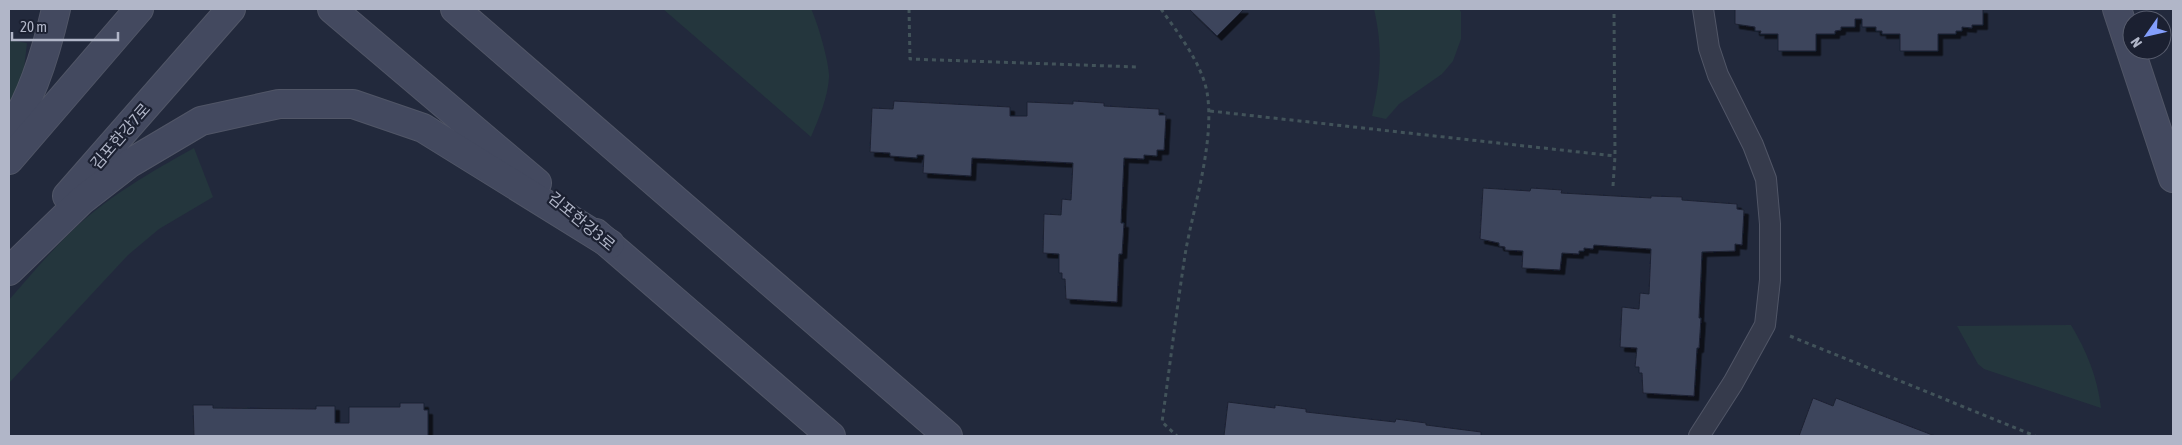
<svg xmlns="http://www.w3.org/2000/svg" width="2182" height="445" viewBox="0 0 2182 445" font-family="'Asap Condensed','Noto Sans KR',sans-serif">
  <defs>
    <filter id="shadow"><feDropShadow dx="4.5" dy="4.5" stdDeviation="0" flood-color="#0009"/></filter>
  </defs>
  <rect width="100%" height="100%" fill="#22293c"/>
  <g fill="#24363d">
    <path d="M663,9H811C817,20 830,65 829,77C828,97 819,118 811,137Z"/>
    <path d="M1374,9H1459L1461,12V39L1453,61L1442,74L1399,104L1386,119L1372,116C1381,78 1383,48 1374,9Z"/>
    <polygon points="9,40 27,43 23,78 9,106"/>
    <path d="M194,148L213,197L159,229L128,255L9,383V300C29,277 49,253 71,232C107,197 151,172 194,148Z"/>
    <path d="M2071,325C2087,352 2097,376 2101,408L1984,369L1978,364L1957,326Z"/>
  </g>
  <g fill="#3e455c" stroke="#1d2233" filter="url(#shadow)">
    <polygon points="1189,9 1244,9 1217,36"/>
    <polygon points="1735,9 1983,9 1983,25 1972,25 1972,28 1962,27 1962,31 1956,31 1956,34 1938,34 1938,51 1900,51 1900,34 1882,34 1882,31 1876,31 1876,27 1862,27 1862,19 1855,19 1855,27 1841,27 1841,30 1835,31 1835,34 1816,34 1816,51 1778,51 1778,34 1760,34 1761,31 1755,31 1755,27 1735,24"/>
    <polygon points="894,101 1010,107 1010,116 1027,116 1027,102 1073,104 1073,101 1104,103 1104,106 1159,109 1159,115 1166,115 1164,150 1157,150 1157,156 1144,155 1144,159 1124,158 1121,223 1124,223 1122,254 1119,254 1117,302 1066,299 1065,279 1062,279 1062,273 1059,273 1059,254 1043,253 1044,214 1061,215 1062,199 1071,200 1073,163 972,158 971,176 923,173 924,155 917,155 917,158 890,156 890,153 870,152 872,108 893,109"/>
    <polygon points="1483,188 1530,191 1531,188 1562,190 1561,193 1651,198 1651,196 1682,197 1682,200 1737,204 1737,209 1744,210 1742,245 1735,244 1735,251 1702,252 1699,318 1701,318 1699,348 1697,348 1694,396 1643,393 1642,373 1639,373 1639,367 1635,367 1637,348 1620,347 1622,307 1639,309 1640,293 1649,294 1651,249 1594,245 1593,249 1584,248 1584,251 1579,251 1579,254 1562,253 1560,270 1522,268 1523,251 1505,250 1505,247 1499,246 1499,243 1480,239"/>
    <polygon points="1813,398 1833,406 1836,398 1935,436 1799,436"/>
    <polygon points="1228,402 1275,408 1275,405 1306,409 1306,412 1395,422 1396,419 1426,423 1426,425 1481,432 1481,436 1224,436"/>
    <polygon points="400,403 424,403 424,410 428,410 428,436 194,436 193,405 213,405 213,408 316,409 316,406 335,406 335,423 349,423 349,407 400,407"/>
  </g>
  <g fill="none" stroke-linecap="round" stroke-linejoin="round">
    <g stroke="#515667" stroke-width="22">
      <polyline id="lane" points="1699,436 1733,383 1765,325 1770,280 1770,224 1766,179 1753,145 1718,75 1709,48 1703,9"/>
    </g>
    <g stroke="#515667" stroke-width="30">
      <g id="secondary">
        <polyline points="332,9 537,183"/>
        <polyline points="455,9 948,436"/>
        <polyline points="2117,9 2173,178"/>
        <path d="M9,131C33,98 47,48 56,9"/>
        <polyline points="9,160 139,9"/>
        <polyline points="67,196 231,9"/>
        <polyline points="596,233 831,436"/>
        <polyline points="9,271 81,201 130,163 201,121 279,104 353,104 423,128 610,244"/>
      </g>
    </g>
    <g stroke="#42535a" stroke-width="3" stroke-dasharray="4 4" stroke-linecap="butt">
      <polyline points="909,9 910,59 1138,67"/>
      <path d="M1161,9C1178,33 1201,62 1207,92C1215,139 1195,202 1186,249C1177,306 1170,365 1162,422L1177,436"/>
      <polyline points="1210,111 1615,156"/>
      <polyline points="1613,186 1615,156 1614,9"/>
      <polyline points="1790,336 2035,436"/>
    </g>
    <use href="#lane" stroke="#363b4c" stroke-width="20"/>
    <use href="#secondary" stroke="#43495f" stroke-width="28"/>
  </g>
  <g text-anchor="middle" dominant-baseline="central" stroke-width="4.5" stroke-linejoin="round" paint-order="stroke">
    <g font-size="16" fill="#b1b6c8" stroke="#1b2031">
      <text transform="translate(120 136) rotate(-49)">김포한강7로</text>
      <text transform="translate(582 221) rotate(40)">김포한강3로</text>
    </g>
  </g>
  <rect width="2182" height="445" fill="none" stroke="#b1b6c8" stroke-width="20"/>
  <g transform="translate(2147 35) rotate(236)"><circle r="24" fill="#1b2031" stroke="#575c6d"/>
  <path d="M0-4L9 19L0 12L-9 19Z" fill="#839efb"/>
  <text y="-8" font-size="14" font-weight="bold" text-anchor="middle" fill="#b1b6c8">N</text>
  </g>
  <path d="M12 32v8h106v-8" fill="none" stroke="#b1b6c8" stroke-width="2.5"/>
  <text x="20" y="32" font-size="15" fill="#b1b6c8" stroke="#1b2031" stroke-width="4" paint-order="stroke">20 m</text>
</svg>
